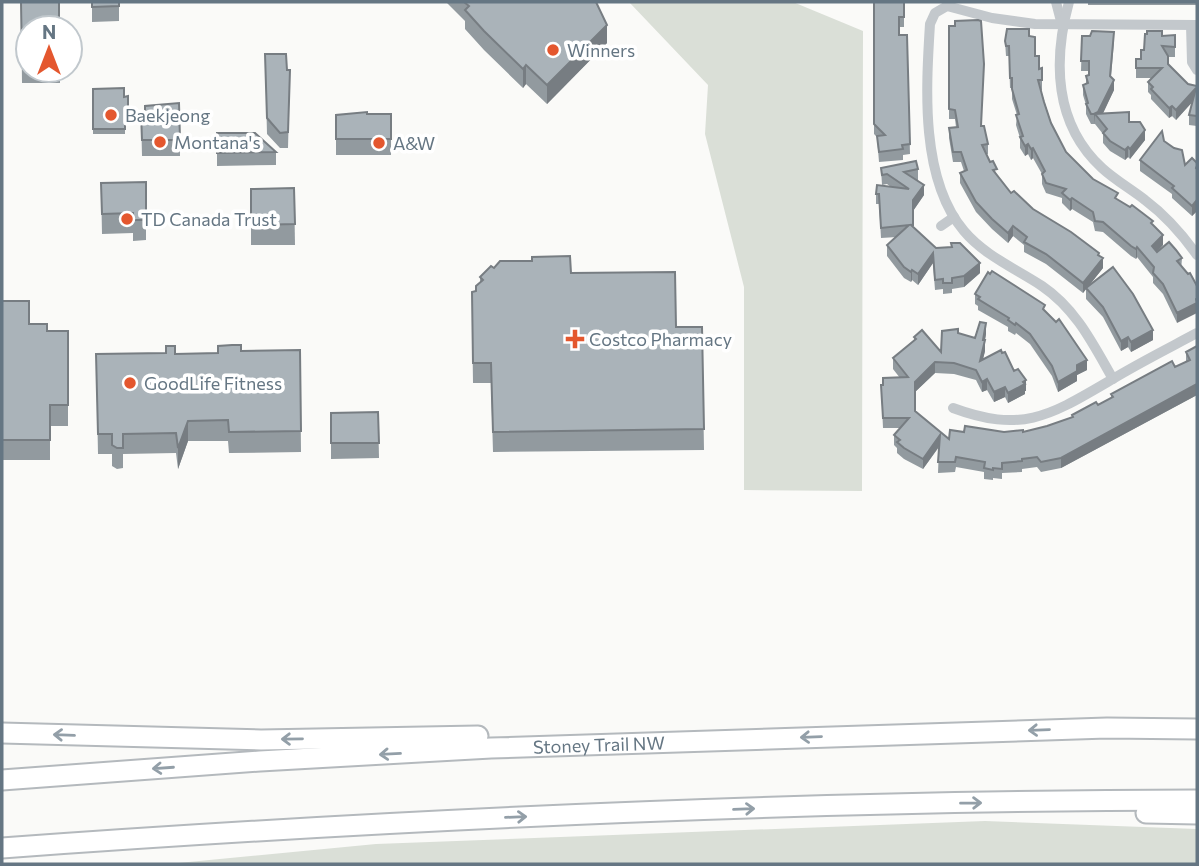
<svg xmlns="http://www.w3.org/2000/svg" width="1199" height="866" viewBox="0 0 1199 866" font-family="Commissioner,sans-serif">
  <rect width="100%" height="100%" fill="#fafaf8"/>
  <g fill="#dadfd7">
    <polygon points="629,2 793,2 863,31 862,491 744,490 744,287 705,134 708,85"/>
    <polygon points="985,821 1197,829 1197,864 168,864 376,844"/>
  </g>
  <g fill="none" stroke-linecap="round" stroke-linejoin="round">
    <g stroke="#b4b9bd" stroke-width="23">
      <g id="motorway">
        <polyline points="2,733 261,740 478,736"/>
        <path id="s1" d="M2,780L260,761L491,748L1107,728L1197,729"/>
        <polyline points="1146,813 1197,814"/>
        <path d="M2,848C400,819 798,801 1197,800"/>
      </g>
    </g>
    <g stroke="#c3c8cc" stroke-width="10">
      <polyline points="1056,2 1062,25"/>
      <path d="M1069,2C1053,60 1054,124 1102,168C1115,180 1131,189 1145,200C1165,215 1182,234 1197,255"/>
      <polyline points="1191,25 1192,62 1197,70"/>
      <polyline points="941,226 954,217"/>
      <path d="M1113,379C1093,344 1076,309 1042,286C1016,269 984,255 964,231C920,179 926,88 930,24L935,13L947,6L992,18L1035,24L1197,25"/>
      <path d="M953,408C1023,434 1051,415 1111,380C1139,363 1169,348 1197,333"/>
    </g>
    <use href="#motorway" stroke="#fff" stroke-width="19"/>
  </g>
  <g fill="#929a9f">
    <polygon points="21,2 28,28 28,70 60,70 60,83 22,83"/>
    <polygon points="92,2 119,2 119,21 92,22"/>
    <polygon points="446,2 596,2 607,43 547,104 526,84 523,88 484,50 465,29 465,21"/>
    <polygon points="874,2 904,2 904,27 899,27 899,35 907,35 910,154 903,155 903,160 879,162 877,137 874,134"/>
    <rect x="1088" y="2" width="109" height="3"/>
    <polygon points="949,26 988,144 988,154 987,154 997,175 1011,193 1099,256 1103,268 1088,287 1153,340 1131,352 1128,347 1121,351 1103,317 1086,299 1086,289 1083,293 1046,264 1024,252 1024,245 1013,236 1008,243 992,229 976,212 960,183 960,173 964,171 961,162 953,162 949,138 949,128 956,127 955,119 949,119"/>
    <polygon points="1175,35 1175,57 1168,57 1168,64 1188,84 1197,86 1197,126 1189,125 1189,115 1192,102 1176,120 1172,116 1169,118 1151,99 1151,95 1148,92 1148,82 1151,78 1136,78 1136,59 1141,59 1144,50 1162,36"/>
    <polygon points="1029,36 1039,69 1042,68 1042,90 1041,90 1051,123 1066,152 1093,179 1118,200 1153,225 1163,245 1157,252 1182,258 1177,323 1163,294 1153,283 1153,277 1137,257 1136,259 1131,256 1103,232 1095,231 1093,222 1072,209 1070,211 1062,203 1062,198 1046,193 1042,184 1042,174 1033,158 1031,160 1028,154 1025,156 1020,148 1020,138 1016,125 1017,115 1012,99 1012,88 1010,88 1009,56 1006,56 1005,41"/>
    <polygon points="1082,36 1114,42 1111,77 1114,90 1102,114 1129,122 1145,140 1130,159 1128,157 1125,160 1110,151 1103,143 1103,134 1095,124 1091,124 1086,114 1086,105 1083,95 1083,85 1086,84 1086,76 1089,75 1089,71 1081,71"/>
    <polygon points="265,54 287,70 290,70 288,148 280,148 267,134"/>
    <polygon points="93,89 124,97 128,96 128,117 125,117 125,134 93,134"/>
    <polygon points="179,103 180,156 142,156 141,113 145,113"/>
    <polygon points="391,114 391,155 336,155 336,115"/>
    <polygon points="217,133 276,152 276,165 217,166"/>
    <polygon points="1164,141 1185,165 1197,163 1197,211 1192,216 1172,198 1172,194 1140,171 1140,160"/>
    <polygon points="881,168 918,169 918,180 916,180 924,195 913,211 913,227 936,248 951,247 951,243 980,273 964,287 952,289 952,293 943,294 943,289 935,290 933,263 918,285 912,280 911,282 904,278 887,256 887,245 897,237 881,238 879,204 876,204 876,194 891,187 887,184 882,185"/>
    <polygon points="146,182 146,240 133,241 133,233 102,234 101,183"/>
    <polygon points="294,188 295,245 251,245 251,189"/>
    <polygon points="494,268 571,273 676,327 702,327 704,450 493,452 491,383 473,383 472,312 476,291 480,282 480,277"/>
    <polygon points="990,274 1045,312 1087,370 1077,375 1077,381 1058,392 1052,376 1030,344 1016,333 1015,335 1008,331 1008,327 978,310 978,306 975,304 975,294"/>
    <polygon points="2,301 29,324 47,331 68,331 68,426 50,426 50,460 2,460"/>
    <polygon points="958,333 975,338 986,334 985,340 985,351 983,359 1014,371 1026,391 1025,391 1025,394 1008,403 1005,397 994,402 987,390 982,392 976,380 954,374 935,373 915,392 915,411 949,439 964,432 1023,432 1047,426 1072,417 1072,415 1098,405 1111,398 1111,394 1186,362 1186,352 1197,346 1197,395 1061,468 1041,472 1037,467 1022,469 1022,472 1002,473 1002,479 993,478 993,480 984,479 984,472 956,467 955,472 938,473 939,447 923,469 904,459 897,453 897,448 894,445 894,435 900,428 883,428 881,385 900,378 893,369 893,358 914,340 914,337 941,352"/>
    <polygon points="300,350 301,452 229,453 228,441 188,441 178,469 176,453 123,454 123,468 117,469 112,466 112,454 98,454 96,354 175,354"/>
    <polygon points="378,412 379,458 331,459 331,413"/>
  </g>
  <g fill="#777d82">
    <polygon points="607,25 607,43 547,104 547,85"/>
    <polygon points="526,65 526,84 523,88 523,69"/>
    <polygon points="1114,80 1114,90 1100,120 1095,114 1094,124 1094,114"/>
    <polygon points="1196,88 1196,98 1176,120 1176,110"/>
    <polygon points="1172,106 1172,116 1169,118 1169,108"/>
    <polygon points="1145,130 1145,140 1130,159 1130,149"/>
    <polygon points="1028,144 1028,154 1025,156 1025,146"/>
    <polygon points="1128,147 1128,157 1125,160 1125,150"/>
    <polygon points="1033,148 1033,158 1031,160 1031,149"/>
    <polygon points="924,185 924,195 913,211 913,200"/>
    <polygon points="1072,198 1072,209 1070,211 1070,200"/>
    <polygon points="1197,200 1197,211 1192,216 1192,206"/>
    <polygon points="1013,226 1013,236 1008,243 1008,233"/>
    <polygon points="1163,235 1163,245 1152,257 1152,246"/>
    <polygon points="1137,247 1137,257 1136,259 1136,249"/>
    <polygon points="933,253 933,263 918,285 918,274"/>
    <polygon points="1099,253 1099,263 1103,258 1103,268 1083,293 1083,283"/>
    <polygon points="980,263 980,273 964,287 964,276"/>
    <polygon points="912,270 912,280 911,282 911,272"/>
    <polygon points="1197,298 1197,313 1177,323 1177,313"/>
    <polygon points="986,323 986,334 983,350 985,340 985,351 980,371 980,361"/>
    <polygon points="1153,330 1153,340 1131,352 1131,342"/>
    <polygon points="1128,337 1128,347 1121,351 1121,341"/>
    <polygon points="1087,360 1087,370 1077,375 1077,381 1058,392 1058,382 1077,365"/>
    <polygon points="935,362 935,373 915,392 915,382"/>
    <polygon points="987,379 987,390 982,392 982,382"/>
    <polygon points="1026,380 1026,391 1025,391 1025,394 1008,403 1008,393"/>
    <polygon points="1197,384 1197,395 1061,468 1061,458"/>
    <polygon points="1005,387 1005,397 994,402 994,392"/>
    <polygon points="188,421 188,441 178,469 178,448"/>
    <polygon points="940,435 940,445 923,469 923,459"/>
  </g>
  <g fill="#aab3b9" stroke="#777d82" stroke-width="2">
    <polygon points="21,2 59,2 59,28 28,28 28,63 22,63"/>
    <polygon points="92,2 119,2 119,6 92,7"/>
    <polygon points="464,2 596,2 607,25 547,85 526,65 523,69 484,31 465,10 469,6"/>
    <polygon points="874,2 904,2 904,17 899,17 899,35 907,35 910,144 902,145 903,149 879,152 877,136 885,135 874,124"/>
    <polygon points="978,20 981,21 984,64 981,126 984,126 988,144 982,145 990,162 993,161 997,169 993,170 1011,193 1014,191 1033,209 1071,232 1099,253 1098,255 1103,258 1083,283 1046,254 1024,242 1027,237 1013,226 1008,233 992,219 976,202 960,173 967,170 961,152 953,152 949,128 958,127 955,110 949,109 949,26 955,26 955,21"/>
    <polygon points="1007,29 1029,29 1029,36 1035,37 1035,56 1039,56 1039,69 1042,68 1042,80 1038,80 1044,102 1051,123 1066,152 1093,179 1118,193 1115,198 1130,207 1132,205 1153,221 1151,223 1163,235 1152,246 1157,252 1169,242 1176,250 1182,258 1177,261 1188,274 1190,273 1197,286 1197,298 1196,299 1197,303 1177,313 1163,284 1153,273 1154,267 1137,247 1136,249 1131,246 1103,222 1095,221 1093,212 1072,198 1070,200 1062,193 1066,189 1046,183 1042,174 1045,171 1033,148 1031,149 1028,144 1025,146 1020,137 1023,136 1016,115 1019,114 1012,89 1012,78 1010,78 1009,46 1006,46 1005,41"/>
    <polygon points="1092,31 1114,32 1110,76 1114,80 1098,112 1094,114 1091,114 1086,104 1088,103 1083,85 1088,83 1086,76 1089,75 1089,61 1081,61 1082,36 1090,36"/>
    <polygon points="1147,31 1162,31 1162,36 1175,35 1175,47 1162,46 1168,56 1168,64 1188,84 1197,86 1197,116 1189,115 1196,88 1176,110 1172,106 1169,108 1151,89 1153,87 1148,82 1162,68 1136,68 1136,59 1141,59 1141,50 1144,50 1145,34 1147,34"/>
    <polygon points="265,54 286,54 287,70 290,70 288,132 280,133 267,118"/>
    <polygon points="124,88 124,97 128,96 128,112 125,112 125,129 93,129 93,89"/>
    <polygon points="179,103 180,140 142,140 141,113 145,113 145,106"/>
    <polygon points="367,112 367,114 391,114 391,139 336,139 336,115"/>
    <polygon points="1129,112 1129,122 1140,122 1145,130 1130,149 1128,147 1125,150 1110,141 1103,133 1107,129 1095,114"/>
    <polygon points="1162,131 1164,141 1174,148 1182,150 1185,165 1192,158 1197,163 1197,166 1196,168 1197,169 1197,200 1192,206 1172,188 1174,186 1140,160"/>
    <polygon points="217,133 255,133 276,152 217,153"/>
    <polygon points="916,161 918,169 904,172 924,185 913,200 913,225 911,225 936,248 952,247 951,243 960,243 980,263 964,276 952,278 952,283 943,283 943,279 935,280 933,253 918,274 912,270 911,272 904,267 887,245 909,225 881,228 879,194 876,194 877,185 909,189 887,174 882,175 881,168"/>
    <polygon points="146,182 146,220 133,220 133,213 102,214 101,183"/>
    <polygon points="294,188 295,224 251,225 251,189"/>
    <polygon points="570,256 571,273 675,272 676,327 702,327 704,429 493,432 491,363 473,363 472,292 476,291 476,286 483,280 480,277 491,266 494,268 500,261 532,261 532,257"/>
    <polygon points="1113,267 1133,294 1153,330 1131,342 1128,337 1121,341 1103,307 1086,288"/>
    <polygon points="992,271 1045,305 1043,309 1056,322 1059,319 1087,360 1077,365 1077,371 1058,382 1052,366 1030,334 1016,323 1015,325 1008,320 1009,318 978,299 980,297 975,294 988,272 990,274"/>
    <polygon points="2,301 29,301 29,324 47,324 47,331 68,331 68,405 50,405 50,440 2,440"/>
    <polygon points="980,322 986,323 983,340 985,340 980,361 1001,350 1002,353 1005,352 1014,371 1018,369 1026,380 1023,382 1025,384 1008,393 1005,387 994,392 987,379 982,382 976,370 954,363 935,362 915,382 915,411 949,439 950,430 964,432 965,426 1004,432 1023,430 1023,432 1047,426 1073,417 1072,415 1096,402 1098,405 1113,397 1111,394 1172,361 1175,367 1190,360 1186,352 1197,346 1197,384 1061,458 1041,462 1037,457 1022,459 1022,461 1002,463 1002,469 993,468 993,470 984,468 985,462 956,457 955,462 938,462 940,435 923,459 904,448 897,442 900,440 894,435 909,418 883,418 881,385 883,385 883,378 908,377 893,358 916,339 914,337 922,330 941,352 942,331 958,329 958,333 975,338"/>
    <polygon points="232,345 241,345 241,351 300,350 301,431 229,432 228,420 188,421 178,448 176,433 123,434 123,448 117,448 112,445 112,434 98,434 96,354 166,353 166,346 175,346 175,354 218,353 218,346"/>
    <polygon points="378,412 379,443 331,443 331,413"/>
  </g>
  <defs><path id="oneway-shaft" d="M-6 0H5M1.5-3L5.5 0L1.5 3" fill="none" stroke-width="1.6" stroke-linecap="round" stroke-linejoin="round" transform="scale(1.75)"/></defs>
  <g stroke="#939fa8">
    <use href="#oneway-shaft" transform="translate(1039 730) rotate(178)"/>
    <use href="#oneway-shaft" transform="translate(64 735) rotate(-178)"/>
    <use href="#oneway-shaft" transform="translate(811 737) rotate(178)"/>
    <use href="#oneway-shaft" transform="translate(292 739) rotate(179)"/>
    <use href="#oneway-shaft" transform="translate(390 754) rotate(177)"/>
    <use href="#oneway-shaft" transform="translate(163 768) rotate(176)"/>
    <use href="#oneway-shaft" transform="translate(971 803) rotate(-1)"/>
    <use href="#oneway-shaft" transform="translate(744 809) rotate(-2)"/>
    <use href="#oneway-shaft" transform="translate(516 817) rotate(-2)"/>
  </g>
  <g fill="#e4572e" stroke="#fff" stroke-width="2.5">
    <circle cx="553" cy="50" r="7"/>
    <circle cx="111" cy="115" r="7"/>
    <circle cx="160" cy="142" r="7"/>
    <circle cx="379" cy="143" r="7"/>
    <circle cx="127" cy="219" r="7"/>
    <path d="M571.5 328.5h7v7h7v7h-7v7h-7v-7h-7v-7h7z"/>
    <circle cx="130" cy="383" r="7"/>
  </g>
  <g text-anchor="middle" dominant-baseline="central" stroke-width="7" stroke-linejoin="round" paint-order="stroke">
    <g font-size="18" fill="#657683" stroke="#fff" text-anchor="start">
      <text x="567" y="50">Winners</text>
      <text x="125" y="115">Baekjeong</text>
      <text x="174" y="142">Montana's</text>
      <text x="393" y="143">A&amp;W</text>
      <text x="141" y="219">TD Canada Trust</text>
      <text x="589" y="339">Costco Pharmacy</text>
      <text x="144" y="383">GoodLife Fitness</text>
    </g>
    <g font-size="18" fill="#657683" stroke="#fff">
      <text stroke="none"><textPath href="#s1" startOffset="598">Stoney Trail NW</textPath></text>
    </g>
  </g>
  <rect width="1199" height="866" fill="none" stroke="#657683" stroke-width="7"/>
  <g transform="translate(49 49)"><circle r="33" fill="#ffffff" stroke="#c1c8cd" stroke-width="2"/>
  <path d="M0-5L12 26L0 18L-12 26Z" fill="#e4572e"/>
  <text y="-10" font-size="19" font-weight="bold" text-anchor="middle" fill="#657683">N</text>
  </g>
</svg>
